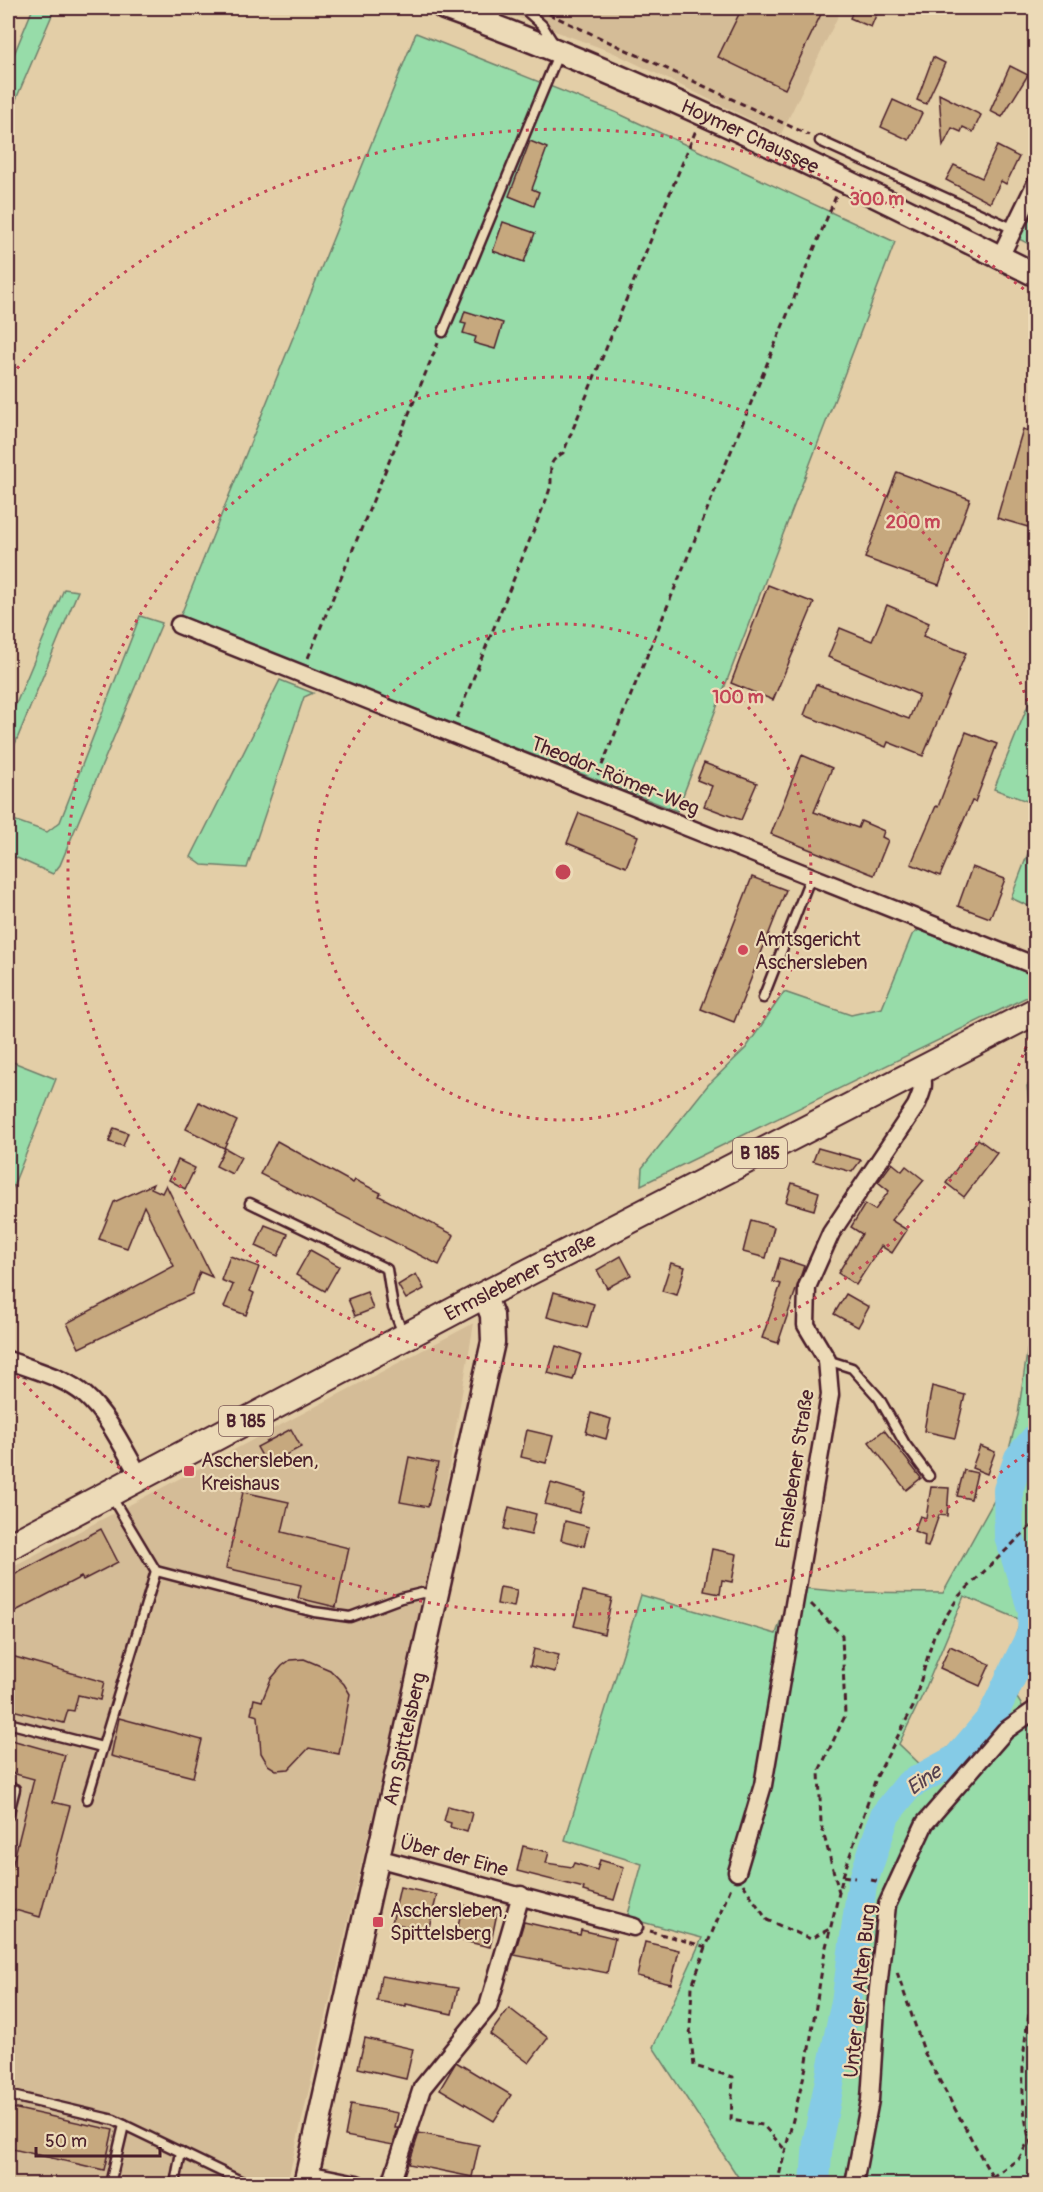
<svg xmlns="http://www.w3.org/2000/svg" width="1043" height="2192" viewBox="0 0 1043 2192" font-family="Pangolin,sans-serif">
  <rect width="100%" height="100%" fill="#e3cea7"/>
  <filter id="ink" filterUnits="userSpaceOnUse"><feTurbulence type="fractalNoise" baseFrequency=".0167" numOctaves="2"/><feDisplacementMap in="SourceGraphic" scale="12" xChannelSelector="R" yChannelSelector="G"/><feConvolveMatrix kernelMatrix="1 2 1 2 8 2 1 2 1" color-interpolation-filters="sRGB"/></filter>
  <g filter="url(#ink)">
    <g fill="#d4bc97">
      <polygon points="492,8 842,8 781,134 612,52"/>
      <polygon points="474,1323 436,1544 287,2184 8,2184 8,1569"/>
    </g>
    <g fill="#97dca9" stroke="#707e6a" stroke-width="1.5" fill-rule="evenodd">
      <polygon points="33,8 55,8 8,118 8,69"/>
      <polygon points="416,33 615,112 895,242 677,811 180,617"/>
      <polygon points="1035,199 1035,247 1017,238"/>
      <polygon points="64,589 78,591 8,761 8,723"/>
      <polygon points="140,616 162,623 60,865 53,874 8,854 8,818 47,832 60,822"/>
      <polygon points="280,680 313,693 304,697 247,868 202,865 191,857"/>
      <polygon points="1035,688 1035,804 994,789"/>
      <polygon points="1035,835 1035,909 1011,898"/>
      <polygon points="919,930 1035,976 1029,996 641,1185 642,1168 708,1085 746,1048 784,992 851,1015 882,1008 912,935"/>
      <polygon points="8,1060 56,1079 8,1199"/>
      <polygon points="1035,1078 1035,1157 1027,1086"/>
      <path d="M1035,1194L1036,1640L1017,1698L1026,1712L1036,1705L1035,2184H739L740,2180L653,2047L702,1938L627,1918L642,1864L565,1840L641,1595L776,1634L792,1587L845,1592L943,1593L997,1495L1018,1415L1029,1339ZM964,1596L1021,1620L993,1702L926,1770L899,1744L924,1692Z"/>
    </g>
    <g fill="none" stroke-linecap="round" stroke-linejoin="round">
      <polyline stroke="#85cbe6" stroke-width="30" points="815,2184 818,2139 847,1996 862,1885 885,1815 909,1785 957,1759 991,1719 1032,1633 1033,1611 1009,1536 1008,1490 1019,1458 1036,1438"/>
    </g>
    <g fill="#c6a87e" stroke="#4a1f2b" stroke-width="1.5">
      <polygon points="742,8 824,8 785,89 718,57"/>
      <polygon points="854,8 879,8 871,27 850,18"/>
      <polygon points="933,57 945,63 926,104 917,100"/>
      <polygon points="1010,66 1028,75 1002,117 990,111"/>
      <polygon points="939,94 981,115 973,132 963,127 961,132 952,128 943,146"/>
      <polygon points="893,100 922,113 909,140 881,127"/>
      <polygon points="530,141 547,148 532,189 539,192 534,206 509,196"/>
      <polygon points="997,146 1019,157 1006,184 1001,181 990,203 946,180 954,165 982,178"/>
      <polygon points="503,222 535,233 524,262 493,251"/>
      <polygon points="465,311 503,323 495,349 474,343 476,337 463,333 466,324 461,323"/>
      <polygon points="1023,429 1035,433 1035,503 1028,527 997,518"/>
      <polygon points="897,472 970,499 939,585 865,558"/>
      <polygon points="768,585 814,603 773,700 731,683"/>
      <polygon points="887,605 929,623 923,636 966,653 923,756 888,742 886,747 804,715 816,684 909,719 919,695 828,657 840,628 872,641"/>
      <polygon points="966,732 997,744 975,802 972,801 940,876 911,864 936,806 938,807"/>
      <polygon points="802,755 832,768 814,812 858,828 861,821 884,831 882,837 888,840 874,875 771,834"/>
      <polygon points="704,763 757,783 741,820 704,806 712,786 697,780"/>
      <polygon points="579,813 638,836 626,867 567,843"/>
      <polygon points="972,867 1005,879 990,918 958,906"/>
      <polygon points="752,877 786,890 734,1022 701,1009"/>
      <polygon points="199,1102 237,1121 224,1148 186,1129"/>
      <polygon points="114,1128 128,1133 123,1146 109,1142"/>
      <polygon points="978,1139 997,1153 964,1197 946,1183"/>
      <polygon points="277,1141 353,1183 355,1180 381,1193 379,1196 454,1235 439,1265 260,1174"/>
      <polygon points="225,1148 241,1157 232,1174 216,1166"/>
      <polygon points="818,1148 861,1160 852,1172 813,1161"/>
      <polygon points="178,1160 195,1168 185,1189 169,1180"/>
      <polygon points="892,1163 902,1171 906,1166 924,1180 891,1220 907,1230 892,1253 881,1246 856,1285 838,1273 862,1234 851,1227 865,1204 875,1210 889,1191 878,1182"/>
      <polygon points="792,1183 819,1192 814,1210 786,1202"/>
      <polygon points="153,1184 151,1188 162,1193 166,1185 212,1277 200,1272 192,1294 79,1348 67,1323 174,1266 144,1206 127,1248 99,1239 114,1202"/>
      <polygon points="751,1220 774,1227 766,1258 743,1252"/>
      <polygon points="265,1225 288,1234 278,1256 256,1246"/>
      <polygon points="310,1250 339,1266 325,1291 296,1275"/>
      <polygon points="230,1256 259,1267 250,1291 254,1293 246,1315 224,1307 233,1285 221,1280"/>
      <polygon points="621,1256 631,1275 607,1288 597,1270"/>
      <polygon points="780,1258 804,1266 778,1343 762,1338 781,1284 773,1282"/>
      <polygon points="671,1263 685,1267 677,1295 662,1291"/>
      <polygon points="416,1274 424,1289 406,1299 398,1285"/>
      <polygon points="367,1292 373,1309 355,1316 348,1299"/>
      <polygon points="554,1292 594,1304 587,1328 547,1317"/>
      <polygon points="846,1294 869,1307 858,1327 834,1314"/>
      <polygon points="556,1346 581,1354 573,1380 548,1373"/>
      <polygon points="932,1386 965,1395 955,1438 924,1431"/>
      <polygon points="591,1413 611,1419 606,1439 586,1433"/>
      <polygon points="291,1429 301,1447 267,1465 257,1447"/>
      <polygon points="527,1430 553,1436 546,1463 521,1457"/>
      <polygon points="884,1430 921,1478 906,1490 869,1442"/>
      <polygon points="980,1446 995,1452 987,1474 972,1468"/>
      <polygon points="409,1457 438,1463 428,1507 400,1502"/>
      <polygon points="964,1470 977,1473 971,1499 957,1496"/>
      <polygon points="551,1483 585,1493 579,1513 545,1504"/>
      <polygon points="931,1487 949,1488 947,1516 939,1515 928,1547 924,1546 925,1535 914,1531 920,1516 926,1518"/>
      <polygon points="243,1492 289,1502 282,1532 349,1548 336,1607 298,1598 301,1585 226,1568"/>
      <polygon points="509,1507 536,1514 531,1535 504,1529"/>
      <polygon points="565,1521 589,1527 584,1546 561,1540"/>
      <polygon points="101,1529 118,1562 83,1580 81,1577 8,1615 8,1578"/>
      <polygon points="712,1549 737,1554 732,1582 722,1580 720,1594 704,1591"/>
      <polygon points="500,1587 517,1590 514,1607 497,1604"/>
      <polygon points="583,1591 612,1598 604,1634 574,1626"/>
      <polygon points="950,1646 990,1664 980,1686 940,1668"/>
      <polygon points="534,1649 559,1655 555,1672 530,1666"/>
      <polygon points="8,1655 104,1682 100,1700 78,1695 74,1711 68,1710 64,1723 8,1709"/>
      <polygon points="304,1659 330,1670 344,1684 350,1694 339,1754 309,1748 289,1769 276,1770 268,1765 261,1753 258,1716 251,1714 254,1699 262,1701 271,1679 282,1666 290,1660"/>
      <polygon points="119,1718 202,1740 193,1777 111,1756"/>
      <polygon points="8,1739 65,1755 53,1802 70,1806 40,1917 8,1908 8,1883 34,1779 8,1772"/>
      <polygon points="448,1806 472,1813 467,1832 450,1827 451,1823 444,1821"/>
      <polygon points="523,1846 549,1852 546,1863 572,1867 574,1863 597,1870 600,1860 624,1867 614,1900 583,1891 584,1888 517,1871"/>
      <polygon points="400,1887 437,1895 428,1931 392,1923"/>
      <polygon points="463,1905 497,1913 490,1947 455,1939"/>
      <polygon points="524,1922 580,1935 581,1930 615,1938 607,1973 514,1955"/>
      <polygon points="645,1942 679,1950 671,1984 637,1976"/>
      <polygon points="381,1976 458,1988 452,2014 406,2004 406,2006 377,2001"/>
      <polygon points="509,2008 548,2038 529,2063 490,2034"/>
      <polygon points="365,2038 413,2049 406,2079 358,2068"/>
      <polygon points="456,2062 511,2095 494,2121 440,2089"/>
      <polygon points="351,2104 398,2113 395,2128 398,2128 393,2145 345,2136"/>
      <polygon points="8,2107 113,2130 104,2170 8,2148"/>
      <polygon points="419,2133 479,2145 472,2177 409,2164"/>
    </g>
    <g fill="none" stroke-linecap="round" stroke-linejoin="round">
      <g stroke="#4a1f2b" stroke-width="13">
        <g id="service">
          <polyline points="492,25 499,8"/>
          <polyline points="820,141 1014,229"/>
          <polyline points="443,332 559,52 542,25 523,8"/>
          <polyline points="763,998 811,876"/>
          <polyline points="250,1203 387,1269 393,1308 403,1334"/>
          <polyline points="827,1360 852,1368 879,1398 905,1444 929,1476"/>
          <polyline points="111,1496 156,1571 314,1612 350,1617 401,1598 422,1593 436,1595"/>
          <polyline points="8,1723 102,1747"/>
          <polyline points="8,1787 15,1789 8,1816"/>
          <polyline points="87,1799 156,1571"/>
          <polyline points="8,2095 114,2120 247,2184"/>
          <polyline points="110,2184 124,2125"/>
          <polyline points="175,2184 181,2152"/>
        </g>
      </g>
      <g stroke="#4a1f2b" stroke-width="21">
        <g id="minor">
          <polyline points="1000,257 1036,183"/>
          <polyline points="179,625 1036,966"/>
          <path d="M8,1360C33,1370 64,1377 85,1395C109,1416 124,1450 140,1477"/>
          <polyline points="377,1858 634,1927"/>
          <path d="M737,1872L763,1785L830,1395L827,1360L806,1325L807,1287L831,1233L916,1106C922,1092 926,1084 920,1070"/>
          <polyline points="307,2174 357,2184"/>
          <polyline points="391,2184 422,2088 488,2007 521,1895"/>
          <polyline points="854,2184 870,2100 876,2008 887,1905 925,1823 1005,1731 1036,1709"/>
        </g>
      </g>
      <g stroke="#4a1f2b" stroke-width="27">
        <g id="secondary">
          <path id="s1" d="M444,8C647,80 842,179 1036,275"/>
          <path id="s2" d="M305,2184L493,1342L492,1315L484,1295"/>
        </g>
      </g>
      <g stroke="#4a1f2b" stroke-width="30">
        <g id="primary">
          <path id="s3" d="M8,1547L484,1295L1036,1011"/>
        </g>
      </g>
      <g stroke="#4a1f2b" stroke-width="3" stroke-dasharray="6 4.5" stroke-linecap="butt">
        <polyline points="549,14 809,135"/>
        <polyline points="308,658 438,343"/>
        <path d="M457,718L546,500C548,494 551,487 551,481C551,466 548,462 563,453L696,130"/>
        <polyline points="598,775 836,196"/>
        <polyline points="811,1604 842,1635 845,1716 819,1771 821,1824 839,1892"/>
        <polyline points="843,1876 855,1878"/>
        <polyline points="871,1880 881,1882"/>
        <polyline points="743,1884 767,1920 811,1939 831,1928"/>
        <polyline points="650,1931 706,1947 732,1885"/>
        <polyline points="706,1947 692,1986 690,2029 694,2066 733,2077 731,2120 763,2125 786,2151"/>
        <polyline points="897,1972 925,2054 996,2184"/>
        <path d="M1036,1984C1022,2034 1015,2109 1036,2158"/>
        <polyline points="992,2177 1019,2159 1028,2142"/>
        <polyline points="777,2184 806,2067 825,1951 843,1876 876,1778 913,1707 934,1635 959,1596 1036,1521"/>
      </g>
      <use href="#service" stroke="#ecdab7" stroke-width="8"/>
      <use href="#minor" stroke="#ecdab7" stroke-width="16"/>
      <use href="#secondary" stroke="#ecdab7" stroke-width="22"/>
      <use href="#primary" stroke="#ecdab7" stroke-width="26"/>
    </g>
  </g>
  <g fill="none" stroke="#c44556" stroke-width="3" stroke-dasharray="3 6">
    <circle cx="563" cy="872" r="248"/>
    <path d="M1035 1021A495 495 0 1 1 1035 723"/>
    <path d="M1031 1449A743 743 0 0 1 11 1369M11 375A743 743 0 0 1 1031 295"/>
  </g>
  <g fill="#d1495b" stroke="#ecdab7" stroke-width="2">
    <circle cx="743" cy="950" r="6"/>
    <rect x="183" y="1465" width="12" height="12" rx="3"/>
    <rect x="372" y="1916" width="12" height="12" rx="3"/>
  </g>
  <g text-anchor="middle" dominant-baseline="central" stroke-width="4.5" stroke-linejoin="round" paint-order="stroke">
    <g fill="#ecdab7" stroke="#7b5755" stroke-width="1.5">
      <rect x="733" y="1138" width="54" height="30" rx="4.5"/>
      <rect x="219" y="1406" width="54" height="30" rx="4.5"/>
    </g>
    <g font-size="18" font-weight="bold" fill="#4a1f2b">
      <text x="760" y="1153">B 185</text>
      <text x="246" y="1421">B 185</text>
    </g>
    <g font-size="20" fill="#4a1f2b" stroke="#ecdab7">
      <text stroke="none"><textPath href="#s1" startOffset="332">Hoymer Chaussee</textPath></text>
      <text transform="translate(615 776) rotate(22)">Theodor-Römer-Weg</text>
      <text stroke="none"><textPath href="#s3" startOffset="579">Ermslebener Straße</textPath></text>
      <text transform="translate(795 1469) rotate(-81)">Emslebener Straße</text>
      <text stroke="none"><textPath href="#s2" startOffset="456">Am Spittelsberg</textPath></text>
      <text transform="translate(454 1856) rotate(15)">Über der Eine</text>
      <text transform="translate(860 1991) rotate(-84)">Unter der Alten Burg</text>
    </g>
    <g font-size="20" fill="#4a1f2b" stroke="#ecdab7" text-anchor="start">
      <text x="755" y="939">Amtsgericht<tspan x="755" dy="23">Aschersleben</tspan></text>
      <text x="201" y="1460">Aschersleben,<tspan x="201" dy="23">Kreishaus</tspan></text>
      <text x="390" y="1910">Aschersleben,<tspan x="390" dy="23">Spittelsberg</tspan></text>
    </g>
    <g font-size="21" font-style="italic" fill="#564150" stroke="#ecdab7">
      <text transform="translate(924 1780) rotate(-35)">Eine</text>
    </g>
  </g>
  <circle cx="563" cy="872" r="9" fill="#c44556" stroke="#ecdab7" stroke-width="3"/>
  <g font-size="18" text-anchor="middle" font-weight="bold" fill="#c44556" stroke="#ecdab7" stroke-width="4.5" stroke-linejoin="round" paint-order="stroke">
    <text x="877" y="205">300 m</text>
    <text x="913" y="528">200 m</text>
    <text x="738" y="703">100 m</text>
  </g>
  <rect width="1043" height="2192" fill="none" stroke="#ecdab7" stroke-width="30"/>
  <rect x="15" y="15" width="1013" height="2162" fill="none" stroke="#4a1f2b" stroke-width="2" filter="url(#ink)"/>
  <path d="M36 2147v9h124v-9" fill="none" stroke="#4a1f2b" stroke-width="3"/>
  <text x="45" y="2147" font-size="18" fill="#4a1f2b" stroke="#ecdab7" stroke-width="4.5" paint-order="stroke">50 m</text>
</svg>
